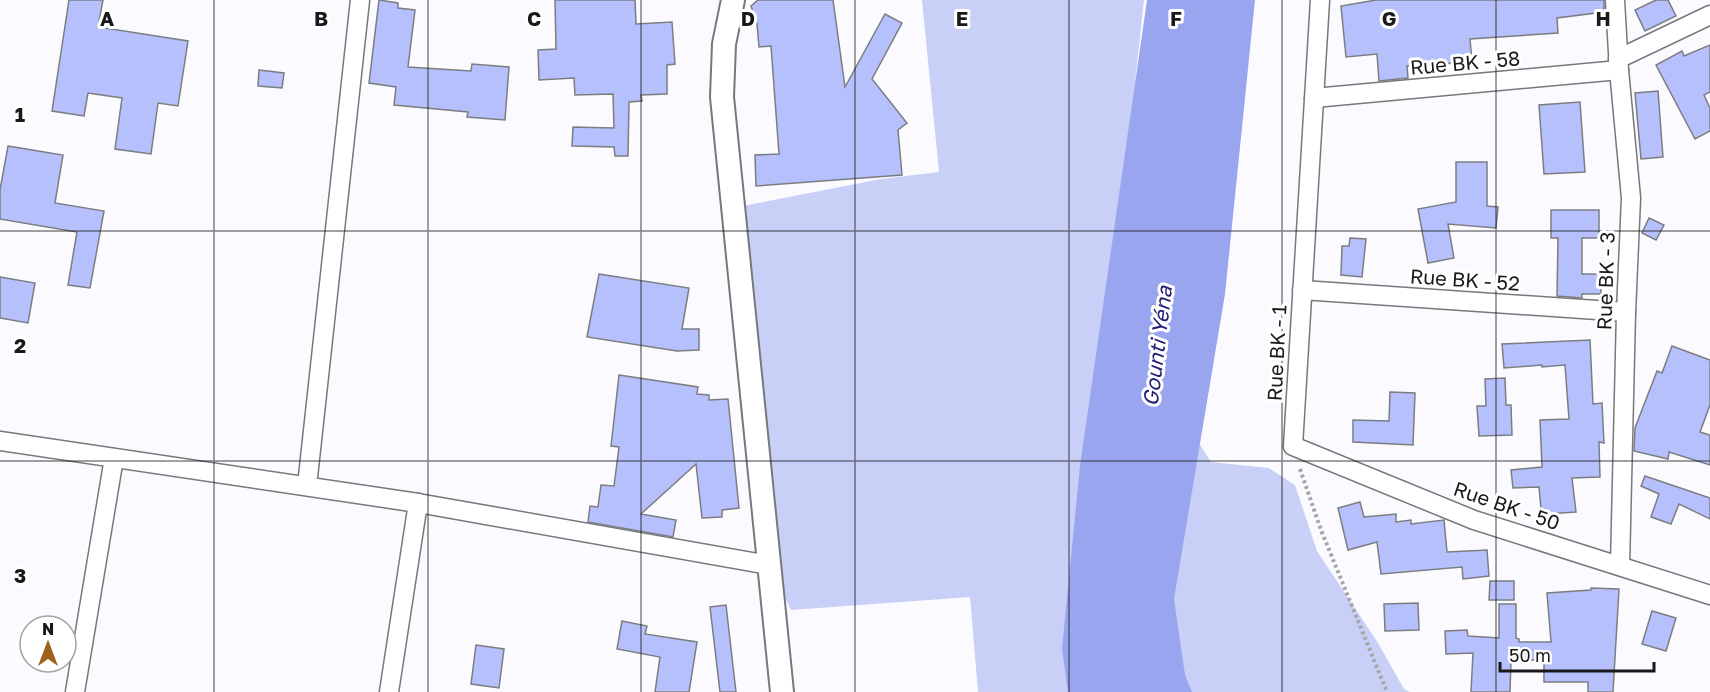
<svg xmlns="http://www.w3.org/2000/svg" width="1710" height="692" viewBox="0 0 1710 692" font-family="'Golos Text',sans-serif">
  <rect width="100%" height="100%" fill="#fbfbff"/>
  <polygon fill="#c8d0f7" points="922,0 1144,0 1133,101 1105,295 1211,462 1269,468 1295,485 1317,551 1378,643 1404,689 1410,692 978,692 970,597 791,610 782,592 743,206 881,179 939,172"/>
  <polygon fill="#9aa5ef" points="1147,0 1255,0 1225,294 1174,599 1185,675 1192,692 1068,692 1062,649 1080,466"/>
  <g fill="#b5c0fc" stroke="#7c7d81" stroke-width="1.5">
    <polygon points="69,0 103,0 98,27 188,41 178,106 158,103 151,154 115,149 122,98 88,93 84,116 52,111"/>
    <polygon points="379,0 398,3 398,8 415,10 408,67 471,71 472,64 509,67 505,120 467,117 468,112 394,105 396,87 369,83"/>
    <polygon points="555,0 635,0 636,24 672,22 675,64 667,65 667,94 641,95 642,101 629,102 628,156 615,156 614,147 572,146 573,127 614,128 613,94 575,95 574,78 539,80 538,50 556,49"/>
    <polygon points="758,0 833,0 845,87 885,14 902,23 872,79 907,123 898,130 902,175 756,186 755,155 779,154 771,46 759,47 757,24 751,6"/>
    <polygon points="1376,0 1604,0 1604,12 1557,18 1558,33 1470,39 1472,62 1407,66 1408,78 1379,81 1377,54 1346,57 1341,6"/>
    <polygon points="1656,0 1668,0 1676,16 1645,31 1635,10"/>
    <polygon points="1710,45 1710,92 1704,95 1710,108 1710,131 1695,139 1656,65 1682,51 1684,56"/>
    <polygon points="259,70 284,73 282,88 258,86"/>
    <polygon points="1658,91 1663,157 1641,159 1635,93"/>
    <polygon points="1580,102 1585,172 1544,174 1539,105"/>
    <polygon points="8,146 63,155 55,203 104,211 90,288 68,285 77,232 0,219 0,190"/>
    <polygon points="1456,162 1487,162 1487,206 1498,207 1496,228 1448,224 1454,258 1428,263 1418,209 1456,202"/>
    <polygon points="1551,210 1599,210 1599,238 1582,238 1582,274 1601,274 1601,294 1582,294 1582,298 1557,296 1558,238 1551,238"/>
    <polygon points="1649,218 1664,225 1656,240 1642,233"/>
    <polygon points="1350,238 1366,239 1362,277 1341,275 1342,246 1349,246"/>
    <polygon points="599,274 689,288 682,329 699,329 699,350 677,351 587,337"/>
    <polygon points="0,277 35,283 28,323 0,318"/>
    <polygon points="1590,340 1593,404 1602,403 1604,443 1599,442 1600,477 1572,478 1576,512 1545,514 1545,509 1541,509 1539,487 1513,488 1511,470 1542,467 1540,420 1569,419 1565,365 1542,367 1542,365 1504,368 1502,344"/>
    <polygon points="1672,346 1710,360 1710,405 1700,432 1710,435 1710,465 1669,452 1668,459 1634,451 1635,428 1657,371 1662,373"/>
    <polygon points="619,375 698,387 697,394 709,395 709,400 728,399 739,508 722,510 722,517 702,518 696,464 641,514 676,520 673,537 588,522 590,506 598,507 601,485 614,486 619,447 611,446"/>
    <polygon points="1505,378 1506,405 1511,405 1512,435 1479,436 1477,406 1486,406 1485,379"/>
    <polygon points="1390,392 1415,393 1413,445 1353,442 1353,420 1389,421"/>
    <polygon points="1645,476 1710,498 1710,519 1679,504 1671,524 1651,517 1659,494 1641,486"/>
    <polygon points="1360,502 1364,517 1396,514 1396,522 1411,520 1411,524 1444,520 1447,552 1487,550 1489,576 1463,579 1462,567 1381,574 1377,542 1348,550 1338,508"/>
    <polygon points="1490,581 1514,581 1514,600 1489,600"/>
    <polygon points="1591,588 1619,589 1613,692 1588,692 1588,682 1544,682 1544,660 1511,660 1510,692 1471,692 1473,653 1446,654 1445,631 1467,630 1468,636 1499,638 1499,604 1516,604 1516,638 1519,639 1519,642 1551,642 1547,593 1591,590"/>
    <polygon points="1418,603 1419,630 1385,631 1384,604"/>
    <polygon points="726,605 736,692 720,692 710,607"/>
    <polygon points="1652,611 1676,618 1666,651 1642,644"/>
    <polygon points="622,621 647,626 645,634 697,642 689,692 655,692 660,657 617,649"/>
    <polygon points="476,645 504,649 499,688 471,684"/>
  </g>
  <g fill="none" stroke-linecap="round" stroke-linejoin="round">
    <g stroke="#77787c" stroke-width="21">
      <g id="minor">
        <polyline points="1320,0 1293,446 1474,520 1710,595"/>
        <polyline points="1615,0 1619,70 1631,198 1626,312 1620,566"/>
        <polyline points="1618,59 1710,15"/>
        <polyline points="1314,98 1619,70"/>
        <polyline points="1302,290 1626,312"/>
        <polyline points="0,441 418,503 769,565"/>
        <polyline points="307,486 360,0"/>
        <polyline points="75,692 114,458"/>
        <polyline points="389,692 418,503"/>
      </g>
    </g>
    <g stroke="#77787c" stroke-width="26">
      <polyline id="tertiary" points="733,0 724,44 722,97 782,692"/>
    </g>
    <polyline stroke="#a6a6a9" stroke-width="4" stroke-dasharray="3 3" stroke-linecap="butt" points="1300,469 1321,530 1387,692"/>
    <use href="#minor" stroke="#fff" stroke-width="18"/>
    <use href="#tertiary" stroke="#fff" stroke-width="22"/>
  </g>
  <path fill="none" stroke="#19191b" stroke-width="1.5" stroke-opacity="0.55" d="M214,0V692M428,0V692M641,0V692M855,0V692M1069,0V692M1282,0V692M1496,0V692M0,231H1710M0,461H1710"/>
  <g text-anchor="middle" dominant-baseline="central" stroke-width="6" stroke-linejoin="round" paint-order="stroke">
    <g font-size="20" fill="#19191b" stroke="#fff">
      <text transform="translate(1465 62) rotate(-5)">Rue BK - 58</text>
      <text transform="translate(1465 279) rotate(4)">Rue BK - 52</text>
      <text transform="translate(1605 281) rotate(-88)">Rue BK - 3</text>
      <text transform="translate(1276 353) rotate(-87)">Rue BK - 1</text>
      <text transform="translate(1507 505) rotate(19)">Rue BK - 50</text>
    </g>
    <g font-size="21" font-style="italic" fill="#232074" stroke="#fff">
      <text transform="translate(1157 346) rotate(-83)">Gounti Yéna</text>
    </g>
  </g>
  <g font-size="20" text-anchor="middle" font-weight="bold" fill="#19191b" stroke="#fff" stroke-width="6" stroke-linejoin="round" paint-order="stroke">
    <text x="107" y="26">A</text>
    <text x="321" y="26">B</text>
    <text x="534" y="26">C</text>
    <text x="748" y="26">D</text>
    <text x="962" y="26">E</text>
    <text x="1176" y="26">F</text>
    <text x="1389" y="26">G</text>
    <text x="1603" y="26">H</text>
    <text x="20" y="122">1</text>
    <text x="20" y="353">2</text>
    <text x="20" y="583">3</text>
  </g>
  <g transform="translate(48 644)"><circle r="28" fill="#ffffff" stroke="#a3a3a4" stroke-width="1.5"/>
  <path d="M0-4.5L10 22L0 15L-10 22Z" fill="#9a621d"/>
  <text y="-9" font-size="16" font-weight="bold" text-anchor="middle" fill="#19191b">N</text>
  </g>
  <path d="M1500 662v9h154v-9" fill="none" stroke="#19191b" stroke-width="3"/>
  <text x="1509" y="662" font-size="18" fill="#19191b" stroke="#ffffff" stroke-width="4.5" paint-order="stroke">50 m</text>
</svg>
